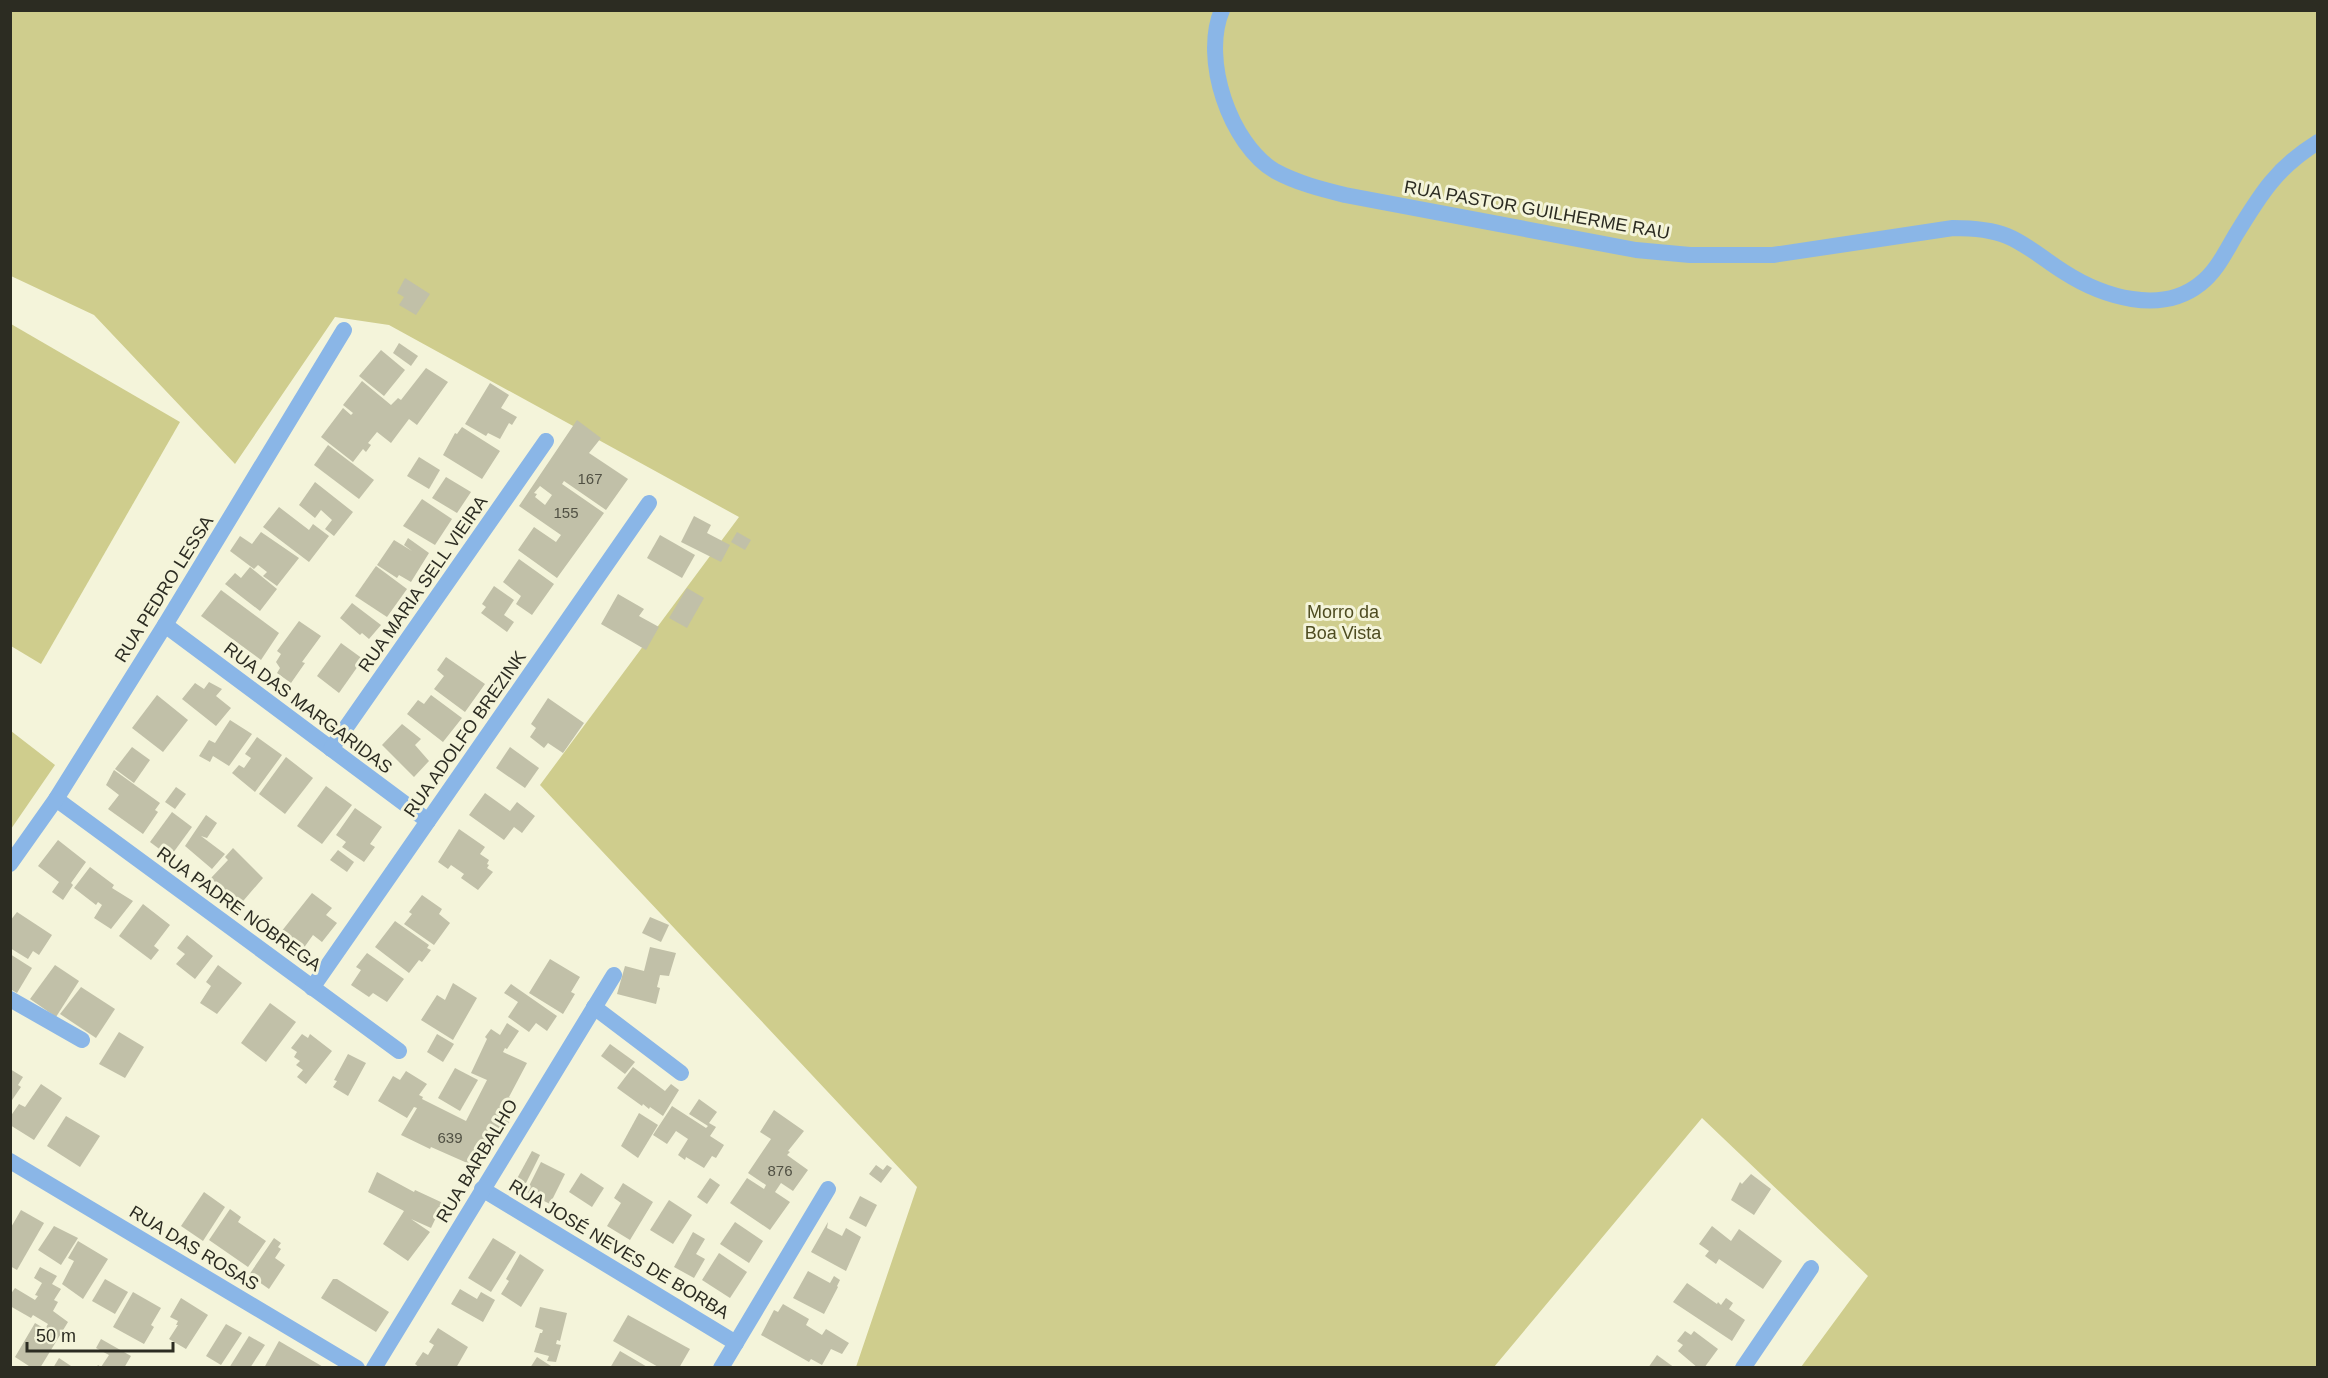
<svg xmlns="http://www.w3.org/2000/svg" width="2328" height="1378" viewBox="0 0 2328 1378" font-family="Arial,sans-serif">
  <rect width="100%" height="100%" fill="#f4f4da"/>
  <g fill="#cfcd8d">
    <polygon points="11,11 2317,11 2317,1367 1801,1367 1868,1276 1702,1118 1494,1367 856,1367 917,1187 540,785 739,517 389,325 335,317 235,464 94,315 11,276"/>
    <polygon points="11,324 180,422 41,664 11,646"/>
    <polygon points="11,731 55,765 11,829"/>
  </g>
  <g fill="#c1c0a8" fill-rule="evenodd">
    <polygon points="405,278 430,294 416,315 399,305 404,297 397,293"/>
    <polygon points="399,343 418,356 411,366 393,353"/>
    <polygon points="381,350 405,370 384,396 359,376"/>
    <polygon points="426,368 448,382 417,425 409,419 391,443 377,432 368,443 371,445 366,452 363,449 353,462 321,437 343,408 351,415 353,413 343,405 362,381 391,405 398,398 401,400"/>
    <polygon points="490,383 509,395 501,408 517,417 512,425 509,423 500,439 488,433 486,436 465,424"/>
    <path d="M577,420L601,438L589,453L628,479L606,510L564,481L562,484L604,513L557,578L518,550L534,527L556,542L561,535L519,506ZM540,486L552,495L545,505L535,497L537,494L534,493Z"/>
    <polygon points="462,427 500,451 482,479 443,455 455,433 457,434"/>
    <polygon points="328,445 374,480 359,499 314,465"/>
    <polygon points="419,457 440,470 429,489 407,476"/>
    <polygon points="446,477 471,492 457,513 432,498"/>
    <polygon points="315,482 353,512 334,536 325,529 332,520 321,510 315,518 299,505"/>
    <polygon points="422,499 452,519 435,545 403,526"/>
    <polygon points="279,507 309,530 313,524 329,536 309,562 263,527"/>
    <polygon points="694,516 711,525 707,533 730,545 721,562 681,542"/>
    <polygon points="261,532 299,558 277,586 263,576 267,572 258,565 254,569 230,551 240,536 252,544"/>
    <polygon points="737,532 751,540 745,550 731,542"/>
    <polygon points="660,535 695,555 682,578 647,558"/>
    <polygon points="408,538 429,553 411,582 399,575 397,578 377,565 394,540 412,551 404,545"/>
    <polygon points="519,559 554,584 532,615 516,604 521,596 503,582"/>
    <polygon points="376,566 407,589 387,617 355,596"/>
    <polygon points="250,567 277,589 260,611 225,584 235,573 241,578"/>
    <polygon points="494,586 514,600 504,615 514,622 507,632 481,613 486,607 482,604"/>
    <polygon points="687,588 704,598 687,628 669,618"/>
    <polygon points="221,590 279,633 261,660 201,616"/>
    <polygon points="618,594 644,609 639,616 659,627 646,650 601,624"/>
    <polygon points="352,603 381,625 369,639 362,633 360,635 340,618"/>
    <polygon points="299,621 321,636 302,662 305,663 291,683 277,673 280,668 276,662 281,654 277,651"/>
    <polygon points="341,643 363,659 339,693 317,676"/>
    <polygon points="446,657 485,684 465,712 434,689 444,676 437,670"/>
    <polygon points="209,682 222,689 216,696 231,708 216,726 182,699 195,683 204,689"/>
    <polygon points="157,695 188,720 163,752 132,728"/>
    <polygon points="431,695 462,718 443,742 407,714 418,700 424,704"/>
    <polygon points="548,698 584,723 563,753 548,743 544,748 530,737 536,728 531,724"/>
    <polygon points="230,720 252,734 229,766 213,756 210,762 199,756 209,740 215,743"/>
    <polygon points="402,724 421,739 415,745 429,761 414,777 382,745"/>
    <polygon points="257,737 282,755 255,792 232,773 239,765 244,768 251,758 245,754"/>
    <polygon points="132,747 150,760 134,783 115,769"/>
    <polygon points="510,747 539,768 525,788 496,768"/>
    <polygon points="286,757 313,778 285,814 259,794"/>
    <polygon points="114,770 160,803 155,810 158,812 143,834 108,809 119,795 106,785"/>
    <polygon points="326,786 352,805 322,844 297,826"/>
    <polygon points="176,787 186,794 175,809 165,802"/>
    <polygon points="485,793 510,811 517,802 535,816 522,833 514,827 504,840 469,815"/>
    <polygon points="355,808 382,827 370,844 375,847 364,862 342,847 346,842 336,835"/>
    <polygon points="172,812 192,827 170,857 150,842"/>
    <polygon points="206,815 217,823 207,838 201,836 225,854 212,869 185,846"/>
    <polygon points="459,829 485,847 480,854 489,860 487,864 489,865 487,868 493,872 478,890 461,878 464,874 451,865 448,869 438,862"/>
    <polygon points="58,840 86,862 71,883 73,885 63,900 52,892 59,882 38,866"/>
    <polygon points="233,848 263,878 238,907 221,892 221,888 211,878 228,860 225,857"/>
    <polygon points="338,850 354,862 347,872 330,860"/>
    <polygon points="90,867 114,885 112,888 133,901 111,929 94,918 102,905 98,902 96,905 74,888"/>
    <polygon points="312,893 332,908 326,915 337,923 322,942 313,935 303,949 281,932"/>
    <polygon points="422,895 442,909 439,914 450,923 434,945 404,924 412,914 409,912"/>
    <polygon points="143,904 170,925 154,946 159,950 151,960 119,936"/>
    <polygon points="17,912 52,935 39,955 33,951 28,959 10,948 10,921"/>
    <polygon points="650,917 669,925 661,942 642,933"/>
    <polygon points="395,921 429,945 427,948 431,950 422,962 419,960 409,973 375,947"/>
    <polygon points="187,935 213,956 195,979 176,964 185,954 177,948"/>
    <polygon points="650,947 676,953 669,976 660,975 657,987 660,988 656,1004 617,994 625,966 644,971"/>
    <polygon points="367,953 404,979 387,1002 373,993 369,997 351,985 361,970 356,967"/>
    <polygon points="10,954 32,968 17,993 10,989"/>
    <polygon points="550,959 580,977 571,992 575,994 563,1014 529,993"/>
    <polygon points="55,965 79,981 56,1017 30,999"/>
    <polygon points="218,965 242,983 217,1014 200,1003 211,986 206,982"/>
    <polygon points="453,983 477,998 453,1040 421,1020 437,995 445,1000"/>
    <polygon points="511,984 557,1016 547,1031 536,1023 529,1032 508,1017 518,1002 504,993"/>
    <polygon points="81,987 115,1009 96,1038 60,1014"/>
    <polygon points="270,1003 296,1022 266,1062 241,1043"/>
    <polygon points="507,1023 519,1031 507,1049 505,1048 503,1052 527,1063 509,1097 512,1099 507,1108 515,1112 500,1139 489,1133 474,1166 431,1147 430,1149 401,1135 417,1108 414,1107 407,1118 378,1101 393,1076 400,1080 406,1071 427,1084 419,1095 423,1097 422,1099 466,1121 487,1080 471,1073 487,1039 485,1037 491,1029 500,1035"/>
    <polygon points="119,1032 144,1047 125,1078 99,1064"/>
    <polygon points="302,1034 308,1038 310,1034 332,1051 306,1084 297,1077 303,1070 296,1065 300,1061 294,1057 297,1052 291,1048"/>
    <polygon points="437,1034 454,1044 443,1062 427,1052"/>
    <polygon points="610,1044 635,1062 625,1074 601,1056"/>
    <polygon points="348,1054 366,1063 348,1096 333,1087 337,1081 334,1080"/>
    <polygon points="633,1067 665,1091 671,1084 679,1090 663,1116 650,1107 649,1109 643,1104 642,1106 617,1088"/>
    <polygon points="455,1068 478,1080 460,1111 438,1098"/>
    <polygon points="10,1069 23,1077 18,1085 21,1087 10,1103"/>
    <polygon points="41,1084 62,1098 34,1140 10,1125 10,1117 19,1104 25,1107"/>
    <polygon points="699,1099 717,1112 709,1123 716,1127 710,1136 724,1145 716,1158 712,1156 704,1168 686,1157 685,1160 678,1155 688,1139 676,1131 667,1144 653,1135 672,1106 706,1128 708,1126 689,1114"/>
    <polygon points="774,1110 804,1131 788,1151 790,1152 787,1155 808,1170 793,1191 781,1183 775,1192 790,1202 770,1230 730,1203 747,1178 764,1189 766,1185 748,1173 771,1139 760,1132"/>
    <polygon points="639,1113 658,1125 638,1158 621,1146"/>
    <polygon points="66,1116 100,1136 80,1167 47,1146"/>
    <polygon points="532,1151 540,1155 523,1189 514,1184"/>
    <polygon points="541,1162 565,1174 550,1204 526,1192"/>
    <polygon points="876,1165 883,1170 887,1165 892,1168 881,1183 869,1174"/>
    <polygon points="377,1172 414,1192 415,1190 443,1203 431,1228 411,1219 430,1232 408,1261 383,1244 404,1211 368,1192"/>
    <polygon points="581,1173 604,1188 592,1207 569,1192"/>
    <polygon points="1751,1174 1771,1189 1754,1215 1731,1200 1740,1182 1742,1184"/>
    <polygon points="710,1178 720,1185 707,1204 697,1197"/>
    <polygon points="623,1183 653,1202 630,1240 607,1226 621,1203 614,1198"/>
    <polygon points="204,1192 225,1207 203,1241 181,1226"/>
    <polygon points="860,1196 877,1205 866,1227 849,1218"/>
    <polygon points="669,1200 692,1215 673,1244 650,1230"/>
    <polygon points="230,1209 241,1217 238,1222 266,1241 248,1267 209,1240"/>
    <polygon points="21,1210 44,1223 17,1270 10,1266 10,1229"/>
    <polygon points="735,1222 763,1241 749,1263 720,1244"/>
    <polygon points="828,1222 827,1228 842,1236 846,1228 861,1237 846,1271 811,1252"/>
    <polygon points="54,1226 78,1238 61,1265 38,1250"/>
    <polygon points="1712,1226 1731,1241 1739,1229 1782,1261 1763,1289 1719,1259 1716,1264 1705,1256 1709,1251 1699,1244"/>
    <polygon points="693,1232 705,1239 696,1254 705,1259 694,1278 674,1267"/>
    <polygon points="274,1238 281,1243 278,1247 281,1249 275,1258 285,1265 269,1289 249,1275"/>
    <polygon points="493,1238 516,1252 491,1292 468,1278"/>
    <polygon points="78,1241 108,1259 83,1299 62,1284 74,1261 68,1258"/>
    <polygon points="719,1253 747,1272 730,1298 702,1280"/>
    <polygon points="520,1254 544,1270 521,1307 501,1294 509,1281 506,1279"/>
    <polygon points="40,1267 57,1276 52,1284 61,1289 54,1300 58,1302 53,1311 68,1322 40,1368 32,1368 15,1357 35,1323 45,1329 48,1324 33,1315 31,1318 10,1306 10,1295 15,1288 35,1300 38,1296 35,1295 42,1283 34,1278"/>
    <polygon points="808,1271 830,1283 834,1276 840,1280 837,1286 838,1287 824,1314 793,1298"/>
    <polygon points="105,1279 128,1292 115,1314 92,1301"/>
    <polygon points="333,1279 337,1279 389,1312 376,1332 321,1298"/>
    <polygon points="1687,1283 1717,1304 1718,1302 1721,1305 1726,1298 1733,1303 1729,1309 1745,1320 1732,1341 1673,1302"/>
    <polygon points="460,1289 477,1299 481,1292 495,1300 483,1322 451,1304"/>
    <polygon points="133,1292 161,1308 151,1325 154,1327 144,1344 113,1327"/>
    <polygon points="181,1298 208,1315 186,1349 169,1339 178,1325 176,1325 178,1321 170,1317"/>
    <polygon points="783,1304 809,1319 806,1325 822,1335 826,1329 849,1343 842,1354 831,1349 822,1365 811,1359 809,1362 761,1335 774,1310 778,1312"/>
    <polygon points="540,1307 567,1313 560,1341 557,1340 556,1344 561,1345 556,1362 547,1361 549,1356 534,1352 540,1333 542,1333 543,1330 535,1327"/>
    <polygon points="628,1315 690,1349 679,1368 660,1368 613,1341"/>
    <polygon points="226,1324 242,1333 221,1365 206,1356"/>
    <polygon points="438,1328 468,1347 456,1368 420,1368 415,1364 423,1352 428,1355 434,1345 429,1342"/>
    <polygon points="1685,1331 1691,1335 1694,1331 1718,1349 1704,1368 1698,1368 1678,1351 1683,1345 1677,1341"/>
    <polygon points="249,1336 265,1345 250,1368 229,1368"/>
    <polygon points="101,1339 131,1356 124,1368 96,1368 98,1365 101,1367 109,1355 96,1348"/>
    <polygon points="279,1341 325,1368 264,1368"/>
    <polygon points="620,1351 649,1368 610,1368"/>
    <polygon points="1657,1355 1675,1368 1648,1368"/>
    <polygon points="537,1357 551,1366 550,1368 530,1368"/>
    <polygon points="59,1358 74,1368 53,1368"/>
  </g>
  <g fill="none" stroke-linecap="round" stroke-linejoin="round">
    <g stroke="#8ab6e7" stroke-width="16">
      <path d="M1222,10C1201,59 1230,144 1275,171C1297,183 1321,189 1345,195L1636,250L1690,255H1773L1953,228C1971,228 1990,229 2007,236C2027,244 2046,261 2064,272C2103,297 2161,315 2200,284C2216,272 2225,253 2235,236C2260,195 2276,168 2318,142"/>
      <polyline points="165,625 428,821"/>
      <polyline points="331,749 546,441"/>
      <polyline points="56,799 399,1051"/>
      <polyline points="10,864 56,799 165,625 344,330"/>
      <polyline points="312,988 649,503"/>
      <polyline points="10,999 82,1040"/>
      <polyline points="594,1007 681,1073"/>
      <polyline points="10,1161 357,1368"/>
      <polyline points="482,1189 736,1343"/>
      <polyline points="374,1368 614,975"/>
      <polyline points="721,1368 828,1189"/>
      <polyline points="1743,1368 1811,1268"/>
    </g>
  </g>
  <g text-anchor="middle" dominant-baseline="central" stroke-width="6" stroke-linejoin="round" paint-order="stroke">
    <g font-size="15" fill="#515144">
      <text x="590" y="478">167</text>
      <text x="566" y="512">155</text>
      <text x="450" y="1137">639</text>
      <text x="780" y="1170">876</text>
    </g>
    <g font-size="18" fill="#2c2c22" stroke="#f4f4da">
      <text transform="translate(1537 210) rotate(10)">RUA PASTOR GUILHERME RAU</text>
      <text transform="translate(423 584) rotate(-55)">RUA MARIA SELL VIEIRA</text>
      <text transform="translate(164 589) rotate(-58)">RUA PEDRO LESSA</text>
      <text transform="translate(308 708) rotate(37)">RUA DAS MARGARIDAS</text>
      <text transform="translate(465 734) rotate(-55)">RUA ADOLFO BREZINK</text>
      <text transform="translate(239 909) rotate(36)">RUA PADRE NÓBREGA</text>
      <text transform="translate(477 1161) rotate(-59)">RUA BARBALHO</text>
      <text transform="translate(194 1248) rotate(31)">RUA DAS ROSAS</text>
      <text transform="translate(619 1249) rotate(31)">RUA JOSÉ NEVES DE BORBA</text>
    </g>
    <g font-size="18" fill="#4e4c21" stroke="#f4f4da">
      <text x="1343" y="612">Morro da<tspan x="1343" dy="21">Boa Vista</tspan></text>
    </g>
  </g>
  <rect width="2328" height="1378" fill="none" stroke="#2c2c22" stroke-width="24"/>
  <path d="M27 1342v9h146v-9" fill="none" stroke="#2c2c22" stroke-width="3"/>
  <text x="36" y="1342" font-size="18" fill="#2c2c22" stroke="#f4f4da" stroke-width="4.5" paint-order="stroke">50 m</text>
</svg>
